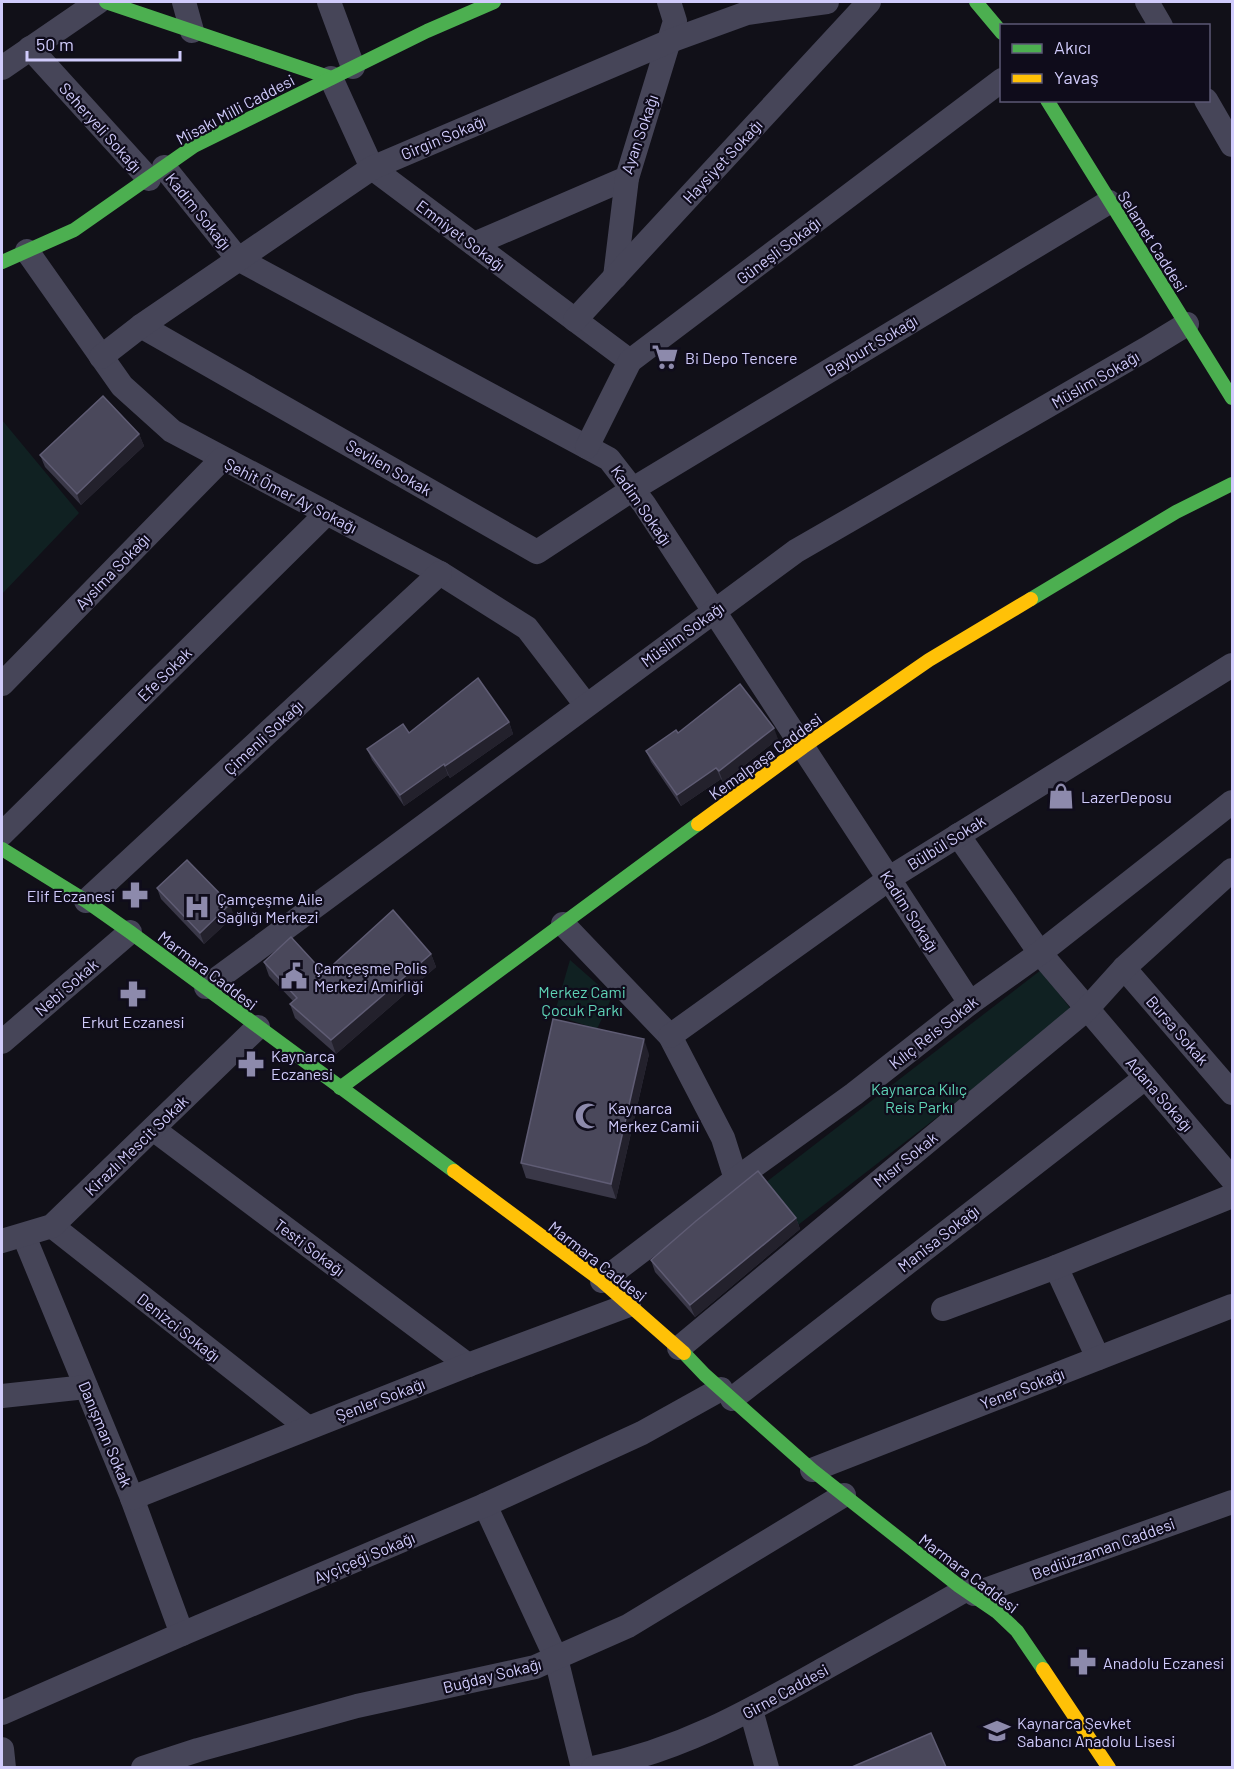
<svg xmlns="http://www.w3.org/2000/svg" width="1234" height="1769" viewBox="0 0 1234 1769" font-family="Barlow,sans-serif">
  <rect width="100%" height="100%" fill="#111018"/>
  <g fill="#102122">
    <polygon points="2,420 79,513 2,594"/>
    <polygon points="570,960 612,997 597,1029 554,1015"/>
    <polygon points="1041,970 1073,1012 798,1225 765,1183"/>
  </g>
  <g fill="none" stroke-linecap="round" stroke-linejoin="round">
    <g stroke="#464558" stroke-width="24">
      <polyline points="184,2 192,31"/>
      <polyline points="329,2 353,67"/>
      <polyline points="1147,2 1161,26"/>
      <polyline points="30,48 149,179"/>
      <polyline points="2,68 98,2"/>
      <polyline points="331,78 372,168 630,361"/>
      <polyline points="1206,100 1232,145"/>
      <polyline points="164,167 238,259 609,459 644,504 970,1003"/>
      <polyline points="474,244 627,178 675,21 669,2"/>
      <polyline points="27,251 122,386 172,431 440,573 527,628 586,705"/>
      <polyline points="615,277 627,178"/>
      <polyline points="575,320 869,2"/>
      <polyline points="141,326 537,552 633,489 1109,202"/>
      <polyline points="101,357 141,326 372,168 670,41 747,13 827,2"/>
      <polyline points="587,447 630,361 1002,80"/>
      <polyline points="2,684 222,459"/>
      <polyline points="2,834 327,513"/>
      <polyline points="958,835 1040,953 1232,1179"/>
      <polyline points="86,901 440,573"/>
      <polyline points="563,924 670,1036 723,1138 736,1179"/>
      <polyline points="1124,968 1232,1093"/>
      <polyline points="206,987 796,551 1146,349 1187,324"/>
      <polyline points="670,1036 896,874 1232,665"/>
      <polyline points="2,1042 130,932"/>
      <polyline points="153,1129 468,1365"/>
      <polyline points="52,1226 307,1427"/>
      <polyline points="24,1236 132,1498 182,1634"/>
      <polyline points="2,1241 52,1226 258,1027"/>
      <polyline points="1056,1267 1098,1358"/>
      <polyline points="602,1281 736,1179 854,1094 970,1003 1040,953 1232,802"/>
      <polyline points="943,1309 1056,1267 1232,1196"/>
      <polyline points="679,1348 1087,1009 1124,968 1232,870"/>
      <polyline points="2,1396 86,1387"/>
      <polyline points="732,1399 1145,1078"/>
      <polyline points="812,1470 1232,1306"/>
      <polyline points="132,1498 468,1365 629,1305"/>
      <polyline points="485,1505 556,1658 583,1768"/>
      <polyline points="974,1594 1232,1502"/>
      <polyline points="751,1710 767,1768"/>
      <polyline points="2,1713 182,1634 485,1505 642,1433 721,1389"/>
      <polyline points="2,1749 4,1768"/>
      <polyline points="143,1768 198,1750 357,1706 535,1667 628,1626 844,1495"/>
      <path d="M593,1768C681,1750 746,1713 822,1670C870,1643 918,1617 965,1590"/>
    </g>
    <g stroke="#4caf50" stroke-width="14">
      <polyline points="106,2 331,78"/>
      <polyline points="976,2 1002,33"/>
      <polyline points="1047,100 1232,398"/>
      <polyline points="2,262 74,230 194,146 427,31 494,2"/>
      <polyline points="1031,599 1176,512 1232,484"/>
      <polyline points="2,849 86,901 130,932 454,1171"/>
      <polyline points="340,1088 698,824"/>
      <polyline points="684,1353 705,1375 812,1470 959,1586 997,1612 1017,1631 1043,1669"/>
    </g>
    <g stroke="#ffc107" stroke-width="14">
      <polyline points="698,824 803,747 929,660 1031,599"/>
      <polyline points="454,1171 602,1281 684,1353"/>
      <polyline points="1043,1669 1109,1768"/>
    </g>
  </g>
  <g fill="#3a3848">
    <polygon points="139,434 144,446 81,505 45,467 40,455"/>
    <polygon points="509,722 513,734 450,778 448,775 404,806 372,760 367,749 409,733"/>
    <polygon points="678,733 778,739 723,782 721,779 681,806 651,762 646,751"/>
    <polygon points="157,888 234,916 204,944 161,899"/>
    <polygon points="431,954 436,967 336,1054 295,1018 290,1004 293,1001 269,976 264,962 324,973"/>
    <polygon points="649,1054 616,1199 526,1178 521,1163"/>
    <polygon points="796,1218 800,1229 695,1317 655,1272 651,1260"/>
  </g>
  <g fill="#23212c">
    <polygon points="139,434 144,446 81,505 77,494"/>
    <polygon points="509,722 513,734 450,778 445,766"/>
    <polygon points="774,728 778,739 723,782 719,771"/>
    <polygon points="444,764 448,775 404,806 400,795"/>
    <polygon points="716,768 721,779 681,806 677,795"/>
    <polygon points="230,904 234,916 204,944 200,933"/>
    <polygon points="431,954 436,967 336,1054 331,1040"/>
    <polygon points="644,1039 649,1054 616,1199 611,1184"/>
    <polygon points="796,1218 800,1229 695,1317 690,1305"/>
  </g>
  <g fill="#4a485b" stroke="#5f5c74" stroke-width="1.5">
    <polygon points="103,396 139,434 77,494 40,455"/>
    <polygon points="478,678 509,722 445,766 444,764 400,795 367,749 403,724 409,733"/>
    <polygon points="740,684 774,728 719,771 716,768 677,795 646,751 676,730 678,733"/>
    <polygon points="187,860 230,904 200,933 157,888"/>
    <polygon points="393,910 431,954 331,1040 290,1004 297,998 264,962 291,937 324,973"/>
    <polygon points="553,1019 644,1039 611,1184 521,1163"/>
    <polygon points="758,1171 796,1218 690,1305 651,1260 696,1221"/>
    <polygon points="931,1733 946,1767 852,1767"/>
  </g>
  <defs>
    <g id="supermarket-bare" transform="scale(2.07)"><path d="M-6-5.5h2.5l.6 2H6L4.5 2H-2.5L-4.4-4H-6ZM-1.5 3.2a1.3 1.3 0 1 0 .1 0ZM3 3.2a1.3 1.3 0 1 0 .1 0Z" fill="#8d8aac" stroke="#0f0c1b" stroke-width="2.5" paint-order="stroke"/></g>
    <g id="shop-bare" transform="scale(2.07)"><path d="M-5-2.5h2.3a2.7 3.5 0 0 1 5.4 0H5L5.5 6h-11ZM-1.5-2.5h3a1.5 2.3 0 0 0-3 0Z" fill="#8d8aac" stroke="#0f0c1b" stroke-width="2.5" paint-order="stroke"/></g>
    <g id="pharmacy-bare" transform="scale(2.07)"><path d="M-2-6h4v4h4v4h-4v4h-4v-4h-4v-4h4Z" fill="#8d8aac" stroke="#0f0c1b" stroke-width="2.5" paint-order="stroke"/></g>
    <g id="hospital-bare" transform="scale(2.07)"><path d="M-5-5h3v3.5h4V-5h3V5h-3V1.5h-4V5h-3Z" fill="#8d8aac" stroke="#0f0c1b" stroke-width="2.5" paint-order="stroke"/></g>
    <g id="civic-bare" transform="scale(2.07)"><path d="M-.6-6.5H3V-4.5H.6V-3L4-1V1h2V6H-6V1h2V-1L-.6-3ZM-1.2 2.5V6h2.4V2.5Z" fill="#8d8aac" stroke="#0f0c1b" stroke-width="2.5" paint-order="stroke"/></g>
    <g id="mosque-bare" transform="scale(2.07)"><path d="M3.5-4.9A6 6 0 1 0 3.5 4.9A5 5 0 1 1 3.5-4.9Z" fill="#8d8aac" stroke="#0f0c1b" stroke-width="2.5" paint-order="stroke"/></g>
    <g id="school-bare" transform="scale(2.07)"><path d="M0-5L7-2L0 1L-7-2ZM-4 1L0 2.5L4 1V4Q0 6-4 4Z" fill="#8d8aac" stroke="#0f0c1b" stroke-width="2.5" paint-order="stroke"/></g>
  </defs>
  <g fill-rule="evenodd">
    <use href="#supermarket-bare" x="665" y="357"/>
    <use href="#shop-bare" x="1061" y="796"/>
    <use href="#pharmacy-bare" x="135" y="895"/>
    <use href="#hospital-bare" x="197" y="907"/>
    <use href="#civic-bare" x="294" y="976"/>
    <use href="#pharmacy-bare" x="133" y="994"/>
    <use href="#pharmacy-bare" x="251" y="1064"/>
    <use href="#mosque-bare" x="588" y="1116"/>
    <use href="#pharmacy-bare" x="1083" y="1662"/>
    <use href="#school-bare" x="997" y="1731"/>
  </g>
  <g text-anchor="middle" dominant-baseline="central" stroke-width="4.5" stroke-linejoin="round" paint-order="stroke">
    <g font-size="16" fill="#d0cbfb" stroke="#0f0c1b">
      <text transform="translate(235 109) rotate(-28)">Misakı Milli Caddesi</text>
      <text transform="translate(101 127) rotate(48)">Seheryeli Sokağı</text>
      <text transform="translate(639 134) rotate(-71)">Ayan Sokağı</text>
      <text transform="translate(443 137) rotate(-23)">Girgin Sokağı</text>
      <text transform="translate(722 161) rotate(-47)">Haysiyet Sokağı</text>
      <text transform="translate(199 211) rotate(51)">Kadim Sokağı</text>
      <text transform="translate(461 235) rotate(37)">Emniyet Sokağı</text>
      <text transform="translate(1153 241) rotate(58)">Selamet Caddesi</text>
      <text transform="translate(778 250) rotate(-37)">Güneşli Sokağı</text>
      <text transform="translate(871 345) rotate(-31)">Bayburt Sokağı</text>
      <text transform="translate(1095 379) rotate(-30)">Müslim Sokağı</text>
      <text transform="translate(389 467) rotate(30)">Sevilen Sokak</text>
      <text transform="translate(291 495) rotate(27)">Şehit Ömer Ay Sokağı</text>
      <text transform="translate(642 505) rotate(55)">Kadim Sokağı</text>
      <text transform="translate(112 571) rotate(-46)">Aysima Sokağı</text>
      <text transform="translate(682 634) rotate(-36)">Müslim Sokağı</text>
      <text transform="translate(164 674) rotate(-45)">Efe Sokak</text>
      <text transform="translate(263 737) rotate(-43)">Çimenli Sokağı</text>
      <text transform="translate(765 756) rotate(-36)">Kemalpaşa Caddesi</text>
      <text transform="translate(946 842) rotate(-32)">Bülbül Sokak</text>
      <text transform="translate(910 911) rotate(57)">Kadim Sokağı</text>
      <text transform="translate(208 970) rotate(37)">Marmara Caddesi</text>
      <text transform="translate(66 987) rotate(-41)">Nebi Sokak</text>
      <text transform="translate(1178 1030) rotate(49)">Bursa Sokak</text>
      <text transform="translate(933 1032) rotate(-38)">Kılıç Reis Sokak</text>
      <text transform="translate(1160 1094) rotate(49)">Adana Sokağı</text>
      <text transform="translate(136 1145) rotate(-44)">Kirazlı Mescit Sokak</text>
      <text transform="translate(905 1159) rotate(-39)">Mısır Sokak</text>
      <text transform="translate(938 1238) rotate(-38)">Manisa Sokağı</text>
      <text transform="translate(310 1247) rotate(37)">Testi Sokağı</text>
      <text transform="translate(598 1261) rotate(38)">Marmara Caddesi</text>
      <text transform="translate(179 1327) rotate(38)">Denizci Sokağı</text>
      <text transform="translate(1022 1388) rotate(-21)">Yener Sokağı</text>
      <text transform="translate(380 1399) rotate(-21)">Şenler Sokağı</text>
      <text transform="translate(106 1434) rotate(67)">Danışman Sokak</text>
      <text transform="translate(1103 1548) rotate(-20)">Bediüzzaman Caddesi</text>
      <text transform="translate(364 1557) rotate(-23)">Ayçiçeği Sokağı</text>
      <text transform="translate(969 1573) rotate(37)">Marmara Caddesi</text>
      <text transform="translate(492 1675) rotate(-14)">Buğday Sokağı</text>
      <text transform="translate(785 1691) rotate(-29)">Girne Caddesi</text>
    </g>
    <g font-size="16" fill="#d0cbfb" stroke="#0f0c1b" text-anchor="start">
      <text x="685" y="357">Bi Depo Tencere</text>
      <text x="1081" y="796">LazerDeposu</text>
      <text x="115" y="895" text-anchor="end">Elif Eczanesi</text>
      <text x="217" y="898">Çamçeşme Aile<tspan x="217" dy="18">Sağlığı Merkezi</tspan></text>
      <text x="314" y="967">Çamçeşme Polis<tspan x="314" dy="18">Merkezi Amirliği</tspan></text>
      <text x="133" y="1021" text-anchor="middle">Erkut Eczanesi</text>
      <text x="271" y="1055">Kaynarca<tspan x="271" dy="18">Eczanesi</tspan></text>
      <text x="608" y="1107">Kaynarca<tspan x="608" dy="18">Merkez Camii</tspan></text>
      <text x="1103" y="1662">Anadolu Eczanesi</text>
      <text x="1017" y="1722">Kaynarca Şevket<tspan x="1017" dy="18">Sabancı Anadolu Lisesi</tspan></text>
    </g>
    <g font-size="16" fill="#5ed3b6" stroke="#0f0c1b">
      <text x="582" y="991">Merkez Cami<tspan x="582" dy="18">Çocuk Parkı</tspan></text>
      <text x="919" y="1088">Kaynarca Kılıç<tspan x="919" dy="18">Reis Parkı</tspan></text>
    </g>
  </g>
  <rect width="1234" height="1769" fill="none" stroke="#d0cbfb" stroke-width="6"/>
  <rect x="1000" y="24" width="210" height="78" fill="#0f0c1b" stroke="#5c5875" stroke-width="1.5"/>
  <rect x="1012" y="44" width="30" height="9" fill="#4caf50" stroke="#5c5875" stroke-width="1.5"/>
  <text x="1054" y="54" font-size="18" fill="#d0cbfb">Akıcı</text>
  <rect x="1012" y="74" width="30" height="9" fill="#ffc107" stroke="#5c5875" stroke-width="1.5"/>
  <text x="1054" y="84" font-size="18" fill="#d0cbfb">Yavaş</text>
  <path d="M27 51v9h153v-9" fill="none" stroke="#d0cbfb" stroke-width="3"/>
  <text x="36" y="51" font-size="18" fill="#d0cbfb" stroke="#0f0c1b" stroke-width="4.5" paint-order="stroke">50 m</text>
</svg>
